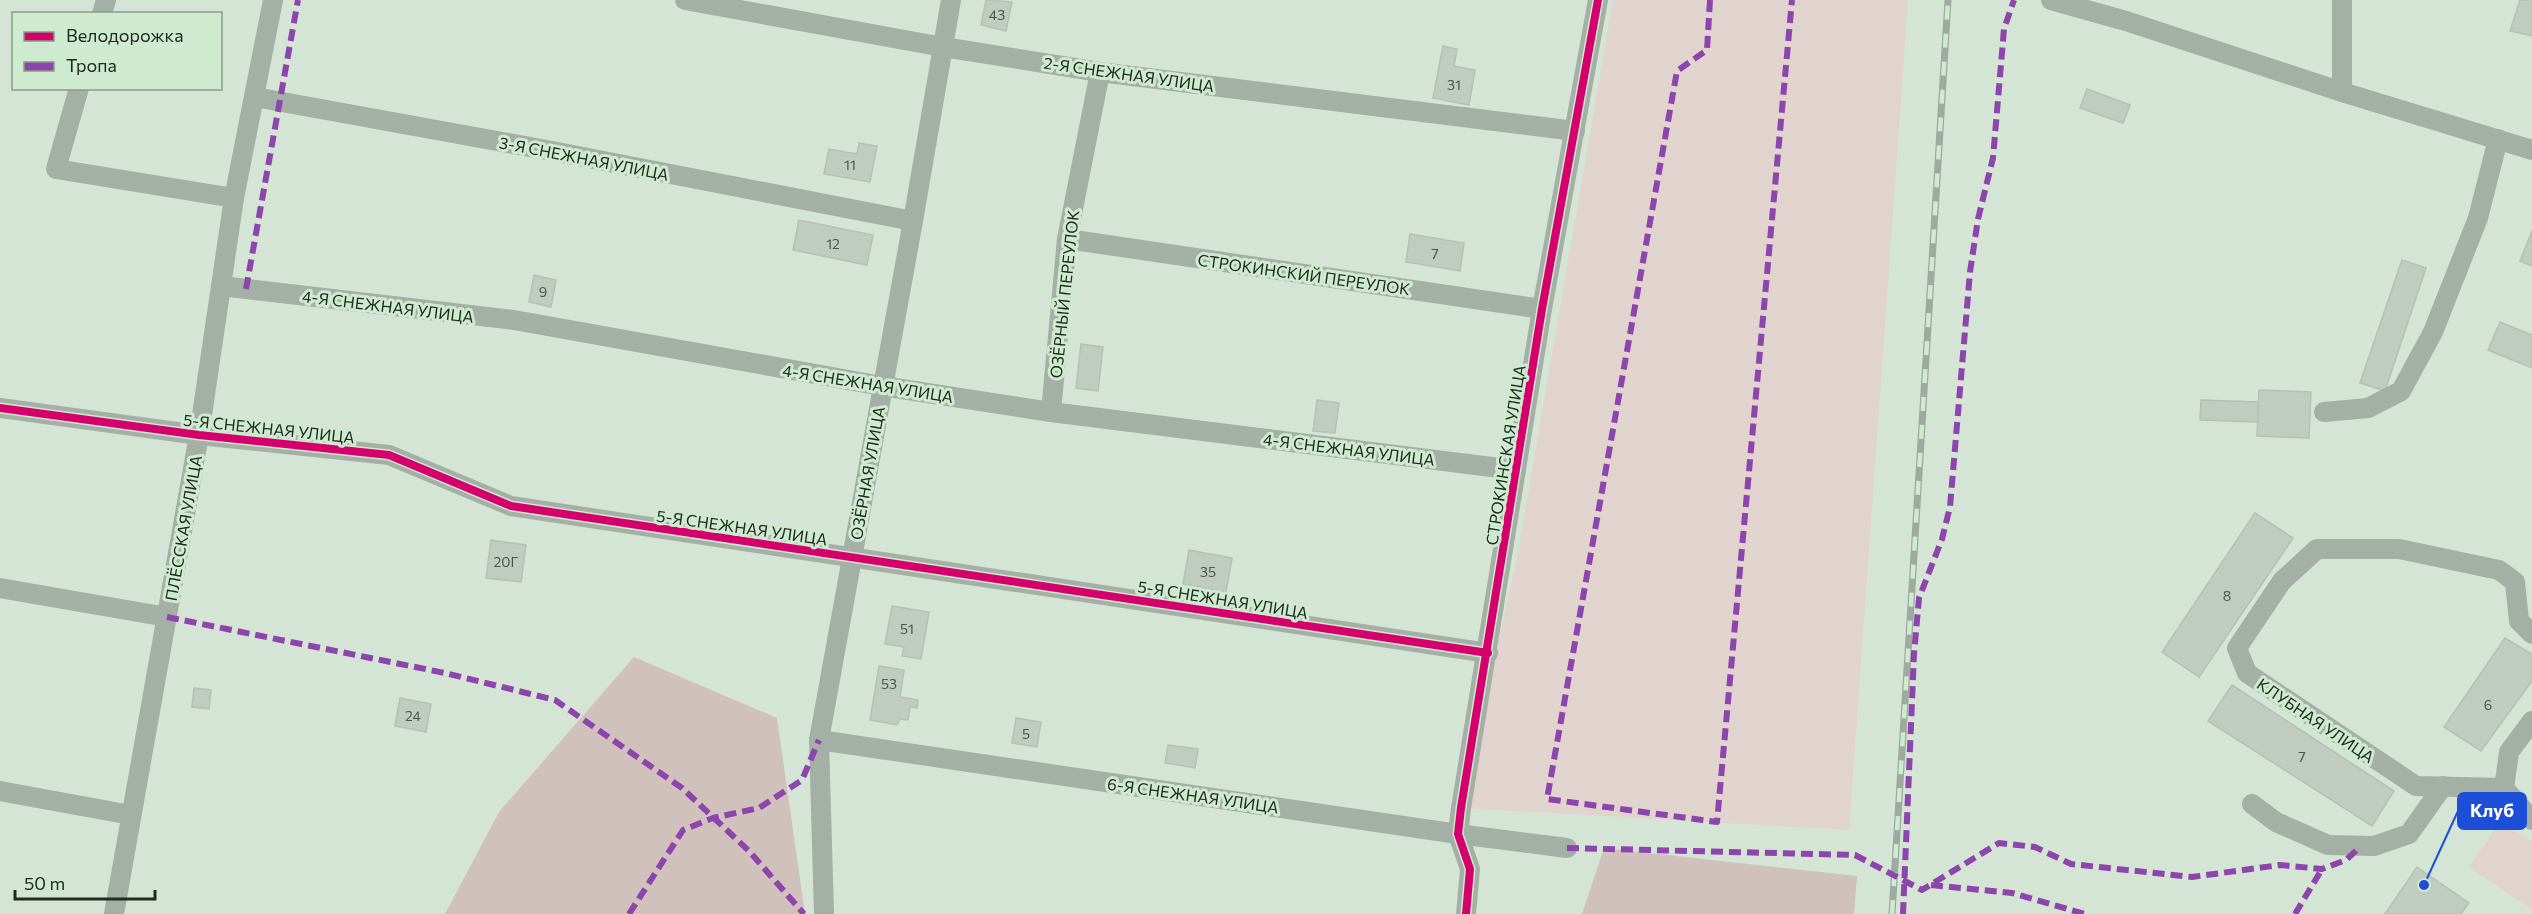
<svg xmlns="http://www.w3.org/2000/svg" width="2532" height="914" viewBox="0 0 2532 914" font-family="Commissioner,sans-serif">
  <rect width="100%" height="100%" fill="#d4e4d5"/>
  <g fill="#e1d4ce">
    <polygon points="1613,0 1908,0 1849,830 1461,808 1517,558"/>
    <polygon points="2501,821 2532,842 2532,910 2469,867"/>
  </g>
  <g fill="#d1c1bc">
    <polygon points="634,657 777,718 805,914 445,914 499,812"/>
    <polygon points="1604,848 1857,876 1854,914 1582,914"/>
  </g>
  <g fill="#c0ccc0" stroke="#b4c1b5" stroke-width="1.5">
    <polygon points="986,0 1012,2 1006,31 981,25"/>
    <polygon points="2520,0 2532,0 2532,36 2510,31"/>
    <polygon points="1443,46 1457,49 1454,66 1475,70 1469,105 1433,98"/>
    <polygon points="2087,89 2130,105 2123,123 2080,108"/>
    <polygon points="859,143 877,146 870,182 824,174 829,149 857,154"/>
    <polygon points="799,220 873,235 867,265 793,250"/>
    <polygon points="2532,231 2532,266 2520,261"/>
    <polygon points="1410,234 1464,243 1460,271 1406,262"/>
    <polygon points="2402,260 2426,268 2385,391 2360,383"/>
    <polygon points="534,275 556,280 551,307 529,302"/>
    <polygon points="2500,322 2532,335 2532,368 2488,350"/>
    <polygon points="1081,344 1103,347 1098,391 1076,388"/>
    <polygon points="2259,390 2311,392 2309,438 2257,436"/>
    <polygon points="1317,400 1339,403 1335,433 1313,431"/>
    <polygon points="2201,400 2258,402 2258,422 2200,420"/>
    <polygon points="2255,513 2293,538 2199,677 2162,652"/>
    <polygon points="491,540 526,545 521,582 486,578"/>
    <polygon points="1189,550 1232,558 1226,592 1183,584"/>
    <polygon points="892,606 929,612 921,659 902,656 904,647 885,644"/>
    <polygon points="2505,638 2532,654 2532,681 2481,751 2444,727"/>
    <polygon points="879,666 904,670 900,697 918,700 917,708 910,707 908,720 900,719 897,725 870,720"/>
    <polygon points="2232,685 2394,791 2372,826 2208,721"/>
    <polygon points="194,688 211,690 209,709 192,707"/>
    <polygon points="400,698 431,704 426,732 395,726"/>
    <polygon points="1016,718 1041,722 1037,747 1012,743"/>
    <polygon points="1168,745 1198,749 1195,768 1165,763"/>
    <polygon points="2417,867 2469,903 2461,914 2385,914"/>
  </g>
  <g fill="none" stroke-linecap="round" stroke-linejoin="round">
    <g stroke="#a4afa5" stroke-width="20">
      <polyline points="685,0 943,47 1100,72 1575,131"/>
      <polyline points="2051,0 2126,21 2342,92 2532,150"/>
      <polyline points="102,14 106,0"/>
      <polyline points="79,88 56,169 234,198"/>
      <polyline points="2342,92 2342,0"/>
      <polyline points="255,97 552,151 913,221"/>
      <polyline points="1067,239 1542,309"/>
      <polyline points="221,286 514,320 882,386 1051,412 1516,470"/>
      <polyline points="0,408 199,435 389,455 511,506 1488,653"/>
      <polyline points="1051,412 1067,239 1100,72"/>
      <polyline points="2324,412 2368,408 2401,391 2433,332 2478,218 2498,139"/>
      <polyline points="0,588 167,617"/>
      <polyline points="819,740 1458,834 1567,848"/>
      <polyline points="2504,788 2416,786 2247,673 2237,648 2282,581 2317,549 2399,549 2499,570 2515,582 2519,621 2532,634"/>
      <polyline points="2504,788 2509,752 2532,721"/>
      <polyline points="2504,788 2532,820"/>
      <polyline points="0,791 131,815"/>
      <polyline points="2252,804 2276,822 2328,845 2374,846 2409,834 2443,786"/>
      <polyline points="114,914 199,435 234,198 273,0"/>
      <polyline points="824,914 819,740 913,221 951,0"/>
      <polyline points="1466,914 1470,869 1458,834 1461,808 1542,309 1598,0"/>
    </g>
    <g stroke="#9ea99f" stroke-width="7">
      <polyline id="rail" points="1892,914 1948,0"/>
    </g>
    <use href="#rail" stroke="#ceeacf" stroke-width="4.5" stroke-dasharray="14" stroke-linecap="butt"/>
    <g stroke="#8e44ad" stroke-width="6" stroke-dasharray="12 6" stroke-linecap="butt">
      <polyline points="1710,0 1707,50 1677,71 1547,799 1717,822 1792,0"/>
      <polyline points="246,289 298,0"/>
      <polyline points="167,617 445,673 555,700 682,788 749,851 804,914"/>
      <polyline points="1567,848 1855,855 1922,890 1999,843 2035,847 2071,864 2192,877 2280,865 2322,869 2346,860 2360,847"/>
      <polyline points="1931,885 2012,893 2085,914"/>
      <polyline points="629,914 683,830 713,818 759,808 802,780 819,740"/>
      <polyline points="1903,914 1914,654 1919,598 1942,539 1950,507 1970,272 1978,219 1993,158 2004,29 2014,0"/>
      <polyline points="2295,914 2322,869"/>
    </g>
    <g stroke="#ceeacf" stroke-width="11">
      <g id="cycleway">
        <polyline points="0,408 199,435 389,455 511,506 1488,653"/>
        <polyline points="1466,914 1470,869 1458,834 1461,808 1542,309 1598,0"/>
      </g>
    </g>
    <use href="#cycleway" stroke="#d6006c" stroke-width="8"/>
  </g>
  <g text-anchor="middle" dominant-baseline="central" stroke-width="6" stroke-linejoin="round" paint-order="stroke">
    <g font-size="14" fill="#4a544a">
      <text x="997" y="14">43</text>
      <text x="1454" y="84">31</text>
      <text x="850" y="164">11</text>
      <text x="833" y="243">12</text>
      <text x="1435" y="253">7</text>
      <text x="543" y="291">9</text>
      <text x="506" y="561">20Г</text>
      <text x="1208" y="571">35</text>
      <text x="2227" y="595">8</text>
      <text x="907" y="628">51</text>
      <text x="889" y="683">53</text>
      <text x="2488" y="704">6</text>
      <text x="413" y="715">24</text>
      <text x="1026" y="733">5</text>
      <text x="2302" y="756">7</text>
    </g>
    <g font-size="16" fill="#202a20" stroke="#ceeacf">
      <text transform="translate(1129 74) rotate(8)">2-Я СНЕЖНАЯ УЛИЦА</text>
      <text transform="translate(584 158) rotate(11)">3-Я СНЕЖНАЯ УЛИЦА</text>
      <text transform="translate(1304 274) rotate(8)">СТРОКИНСКИЙ ПЕРЕУЛОК</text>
      <text transform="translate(1064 294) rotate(-84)">ОЗЁРНЫЙ ПЕРЕУЛОК</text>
      <text transform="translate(388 306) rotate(7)">4-Я СНЕЖНАЯ УЛИЦА</text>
      <text transform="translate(868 383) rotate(9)">4-Я СНЕЖНАЯ УЛИЦА</text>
      <text transform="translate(269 428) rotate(6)">5-Я СНЕЖНАЯ УЛИЦА</text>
      <text transform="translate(1349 449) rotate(7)">4-Я СНЕЖНАЯ УЛИЦА</text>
      <text transform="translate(1505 455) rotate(-81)">СТРОКИНСКАЯ УЛИЦА</text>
      <text transform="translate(867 473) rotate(-80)">ОЗЁРНАЯ УЛИЦА</text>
      <text transform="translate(742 527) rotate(8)">5-Я СНЕЖНАЯ УЛИЦА</text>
      <text transform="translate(183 528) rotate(-80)">ПЛЁССКАЯ УЛИЦА</text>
      <text transform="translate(1223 599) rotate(9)">5-Я СНЕЖНАЯ УЛИЦА</text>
      <text transform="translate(2316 720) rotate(34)">КЛУБНАЯ УЛИЦА</text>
      <text transform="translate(1193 795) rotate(8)">6-Я СНЕЖНАЯ УЛИЦА</text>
    </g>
  </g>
  <path fill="none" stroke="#1d4ed8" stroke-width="2" d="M2424 885L2458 811"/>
  <circle fill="#1d4ed8" stroke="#ceeacf" stroke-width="2" cx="2424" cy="885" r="6"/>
  <rect fill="#1d4ed8" stroke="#1d4ed8" stroke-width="2" x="2458" y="793" width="68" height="36" rx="6"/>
  <g font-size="18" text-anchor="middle" font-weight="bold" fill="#fff">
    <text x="2492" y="817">Клуб</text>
  </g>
  <rect x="12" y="12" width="210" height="78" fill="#ceeacf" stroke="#889d89" stroke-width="1.5"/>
  <rect x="24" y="32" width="30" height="9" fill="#d6006c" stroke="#889d89" stroke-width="1.5"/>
  <text x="66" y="42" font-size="18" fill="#202a20">Велодорожка</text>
  <rect x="24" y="62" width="30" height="9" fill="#8e44ad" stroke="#889d89" stroke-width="1.5"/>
  <text x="66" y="72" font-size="18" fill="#202a20">Тропа</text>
  <path d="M15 890v9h140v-9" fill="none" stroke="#202a20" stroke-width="3"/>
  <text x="24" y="890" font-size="18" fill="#202a20" stroke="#ceeacf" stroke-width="4.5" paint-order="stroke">50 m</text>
</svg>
